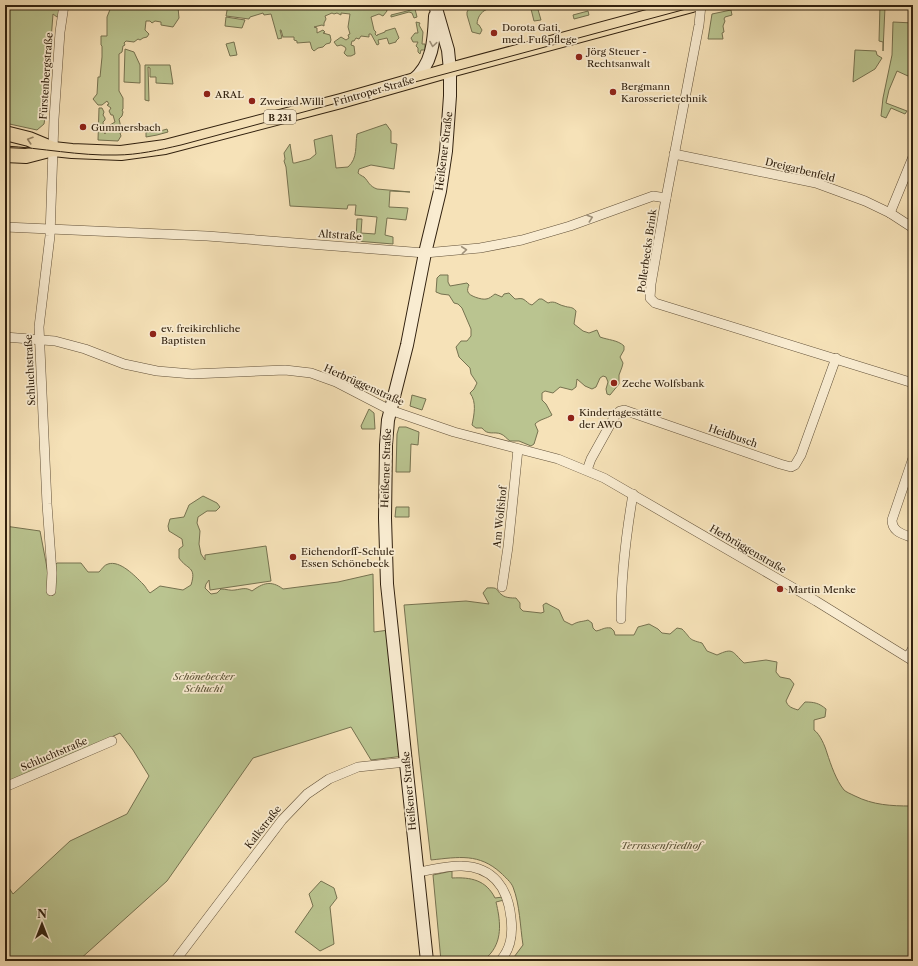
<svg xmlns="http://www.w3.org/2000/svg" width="918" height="966" viewBox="0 0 918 966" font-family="'Libre Caslon Text',serif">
  <rect width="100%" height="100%" fill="#f6e2b8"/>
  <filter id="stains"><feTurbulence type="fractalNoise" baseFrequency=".005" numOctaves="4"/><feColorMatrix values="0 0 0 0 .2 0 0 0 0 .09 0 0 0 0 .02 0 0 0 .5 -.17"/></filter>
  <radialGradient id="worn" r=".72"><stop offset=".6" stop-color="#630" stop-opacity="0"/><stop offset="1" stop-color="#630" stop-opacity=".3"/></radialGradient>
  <g fill="#bac490" stroke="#767250">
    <polygon points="5,5 71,5 68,9 57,17 53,14 45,118 44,124 37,130 5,123"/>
    <polygon points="117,5 176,5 178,7 179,18 173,27 161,25 161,22 155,21 152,23 150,21 146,21 145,30 149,34 147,37 143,38 140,40 138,39 134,42 126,41 124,43 125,45 123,46 122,52 119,54 119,91 123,98 123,109 122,110 123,112 122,116 119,119 122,132 120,133 121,136 118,141 98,140 99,108 102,108 104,112 103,115 105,118 105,120 103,122 104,132 105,134 107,128 110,130 110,125 115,122 113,115 111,115 109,111 111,108 107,105 109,104 107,101 102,105 98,105 93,99 97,94 98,77 100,77 102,57 102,46 101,45 101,36 107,36 107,17 111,7 115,8"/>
    <polygon points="228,5 249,9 234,5 386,5 387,11 383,16 379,14 371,17 374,30 376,32 375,34 377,36 377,35 385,32 385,31 395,28 399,38 396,41 396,42 389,44 387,38 378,40 379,44 377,45 371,34 369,34 369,37 361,36 359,39 356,38 354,41 352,41 351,45 354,46 355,54 351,56 347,56 344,53 346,49 345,47 341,45 337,46 334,42 341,37 346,40 349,38 348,35 350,34 348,27 350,14 341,13 341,15 337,13 334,14 332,13 325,16 326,19 324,23 324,26 322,25 314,27 317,28 317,33 323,30 325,32 323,33 330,35 331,40 330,43 326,44 323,47 318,48 314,51 312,49 310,42 297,43 297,41 294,40 294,37 283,37 281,30 280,30 282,38 278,39 271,14 264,15 263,13 250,17 249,19 226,16"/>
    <path d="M471,5H511L504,9C491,5 478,10 477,24L479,25L482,30L480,34L472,32L467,15V12Z"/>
    <polygon points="530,5 540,5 537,6 541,20 534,21"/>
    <polygon points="880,5 885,5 885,7 883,51 883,42 879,41"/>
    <polygon points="415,9 417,17 414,18 412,13 409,12 391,17 391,15"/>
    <polygon points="731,10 732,15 725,17 724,19 725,21 723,26 724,32 722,33 723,39 708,39 712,14"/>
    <polygon points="588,11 589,15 574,19 573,15"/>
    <polygon points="226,17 245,20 242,28 225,26"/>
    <polygon points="416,22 420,23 419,25 423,32 422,44 425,44 425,50 421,50 420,54 418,52 418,48 416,46 418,42 413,42 411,38 415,33 418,33"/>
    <polygon points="893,22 913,23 913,64 909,63 910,71 908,76 897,71 889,90 886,103 907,111 905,114 891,108 886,118 881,116 883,98 892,55"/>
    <polygon points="234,42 237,55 230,56 226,44"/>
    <polygon points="125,49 134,52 140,65 140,83 124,82"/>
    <polygon points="855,50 876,51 877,55 882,58 875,69 853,82"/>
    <polygon points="145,65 170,65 173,84 156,83 156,77 150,77 150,68 148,67 149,101 145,100"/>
    <path d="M386,124L391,131V143L397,144L394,169L371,165L359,169L358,173C360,175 362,176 364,177C369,182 369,186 377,189L410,192L390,191L389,207L408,208L406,220L387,218L385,235L393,237V244L356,241L357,219H362L361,233L375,234L377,217L355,215L356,205H348L347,209L290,206L286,167L284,161L285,159L284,153L290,144L293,163H295L310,159L316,154L314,140L332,135L336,168L348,167C358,158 355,146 357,134Z"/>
    <polygon points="167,129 168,132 157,135 146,137 146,132 157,132"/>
    <path d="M440,275H448V282L450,286L467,283L469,285C468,287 467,290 468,292C469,296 482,300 486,299C489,299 492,296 495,294L502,297L504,294L509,293L515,299C518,299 520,298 523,299C527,301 528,304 532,305L539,299H542L548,303C555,300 558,305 564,306C569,308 572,306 576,311L574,324L583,331L589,333L597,330L600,337C608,340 618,340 624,346V350L620,357L623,363L622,367L619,375V384L610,395L607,394L606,389L608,382L606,377L603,376L600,378L596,387L592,389L585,386L577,379L576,387L572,390L560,387L553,393L545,391L542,393V400L546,404L552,415C546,419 540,419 535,424L538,431L534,444L531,446L519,441H510C507,439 504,435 501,434C494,431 488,436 482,428H476L472,425C474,415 477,402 470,393L474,389L477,383L471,374L470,368L459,357L456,347L461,341H467L471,336V329L462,308L458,304L454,303L449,295L441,294L436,292L437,278Z"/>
    <polygon points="412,395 426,399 422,410 410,406"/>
    <polygon points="369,409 374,413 375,429 362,429 361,426"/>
    <polygon points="399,427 406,427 419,432 418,445 411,444 410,472 396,472 397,434"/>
    <path d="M203,496L217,503L220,507L216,511H207L198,517L197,523L200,531L199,544L201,554L205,560V555L266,546L271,581L210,590L209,580L206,584L205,588L211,594L217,593L221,589C226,589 231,591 235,590C242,589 246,587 252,591C263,583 271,580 283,589L338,582L373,574L374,632L389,630L404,756L371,760L351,727L253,758L167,881L78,961H5V885H7L13,894L70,841L127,814L149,776L133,750L120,733L5,786V526L40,531L48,573L57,563H81L88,572H99C102,569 104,565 108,564C120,560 135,576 143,584C146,587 147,590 150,593L160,586L183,590L191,585C197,566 187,570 179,558V549L183,546L182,539L169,531L168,526L170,519L184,517L189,505Z"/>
    <polygon points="396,507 409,507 409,517 395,517"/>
    <path d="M487,588C500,587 495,590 502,595C506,598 512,598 516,598L520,603V608L523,611L541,613L544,612L543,605L546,603L559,610L564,621L572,625C578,621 582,622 588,620L592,623L593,628L596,631C602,630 604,627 611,628L614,631L615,635H634L638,627L649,624L658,629L662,633L670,634L677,628L682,629C692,639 687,639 702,643L707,651L717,655C734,647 732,652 744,663L766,660L777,662L776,672L780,677L790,679L794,684L786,701C788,707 792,708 798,710L805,702C814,702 819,703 826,709L825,717L814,720V730C820,734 825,746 827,753C831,765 836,780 844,790C846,792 851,794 855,796C873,805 891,806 911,806L913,803V961H511L523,945C520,926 520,905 513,887C511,882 505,877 501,873C479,853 459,857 431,860L419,755L404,605L466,601L489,604L483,593Z"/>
    <path d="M452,871V878C471,877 486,880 495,898L503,897L504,900L496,902C500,919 503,938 491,953C489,955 486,959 482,961C475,963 450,961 441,961L433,875Z"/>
    <polygon points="321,881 334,888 337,898 330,907 334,944 320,951 295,932 313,906 309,894"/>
  </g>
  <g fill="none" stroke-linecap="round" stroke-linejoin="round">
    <g stroke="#625139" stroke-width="10">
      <g id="street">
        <polyline points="701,5 699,25 666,198 651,284 650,298 655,303 913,383"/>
        <polyline points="674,154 816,183 865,201 890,213 913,228"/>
        <polyline points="890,213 913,157"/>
        <polyline points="5,227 207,236 425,253 480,248 522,240 570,226 653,196 666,198"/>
        <polyline points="5,337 55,341 85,349 124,364 157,371 192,374 285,370 311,373 336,382 390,410 454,432 558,459 604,478 816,601 913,661"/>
        <path d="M913,458L892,520C892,532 903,534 913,538"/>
        <polyline points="587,470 591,459 616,414 620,411 624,410 780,464 791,467 795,465 801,455 836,358"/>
        <polyline points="502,587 508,547 518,449"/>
        <polyline points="51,591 52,573 47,504 39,327 50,236 54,119 60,32 64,5"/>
        <path d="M621,619C621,578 626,535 633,494"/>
        <polyline points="908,657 913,648"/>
        <polyline points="5,787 112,741"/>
        <path d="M417,872C432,870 448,865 462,866C494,867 508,889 511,918C513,935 511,949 500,961"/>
        <polyline points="175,961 282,820 307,794 329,779 358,767 406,762"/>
      </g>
    </g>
    <g stroke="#31210f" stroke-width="14">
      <g id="secondary">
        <path d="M412,81C433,65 434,40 435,16"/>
        <polyline points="427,961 387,584 385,518 386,445 388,420 407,345 425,253 440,191 446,151 450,96 450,70 448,50 435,5"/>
      </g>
    </g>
    <g stroke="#31210f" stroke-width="16">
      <g id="primary">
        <polyline points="5,133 29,139 53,149 72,151 121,153 165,147 341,101 450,70 692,5"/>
        <polyline points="5,155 26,156 53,149"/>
      </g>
    </g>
    <use href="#street" stroke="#f9ecd1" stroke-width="9"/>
    <use href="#secondary" stroke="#f9ecd1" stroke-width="12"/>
    <use href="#primary" stroke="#f6e2b8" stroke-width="14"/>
    <path stroke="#31210f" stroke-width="1" d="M5,146C42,148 79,156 116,155C138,155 159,150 181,145L701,5"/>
  </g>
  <defs><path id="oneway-chevron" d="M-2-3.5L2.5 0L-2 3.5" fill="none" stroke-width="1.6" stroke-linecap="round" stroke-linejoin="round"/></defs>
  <g stroke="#9f917a">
    <use href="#oneway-chevron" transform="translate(433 44) rotate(99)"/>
    <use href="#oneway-chevron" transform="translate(590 218) rotate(-19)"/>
    <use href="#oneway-chevron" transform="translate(464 250) rotate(-6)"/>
  </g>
  <use stroke="#948264" href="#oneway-chevron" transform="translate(30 140) rotate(-162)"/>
  <g fill="#8f2418" stroke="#f9ecd1" stroke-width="1.5">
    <circle cx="494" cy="33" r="4"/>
    <circle cx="579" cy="57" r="4"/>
    <circle cx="613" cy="92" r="4"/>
    <circle cx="207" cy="94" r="4"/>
    <circle cx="252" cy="101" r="4"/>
    <circle cx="83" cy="127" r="4"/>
    <circle cx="153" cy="334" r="4"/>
    <circle cx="614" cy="383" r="4"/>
    <circle cx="571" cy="418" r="4"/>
    <circle cx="293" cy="557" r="4"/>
    <circle cx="780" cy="589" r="4"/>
  </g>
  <g text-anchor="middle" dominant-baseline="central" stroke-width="3.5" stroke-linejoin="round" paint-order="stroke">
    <rect fill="#f9ecd1" stroke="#6d5e49" stroke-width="1" x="264" y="110" width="32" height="14" rx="3"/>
    <g font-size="9" font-weight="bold" fill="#31210f">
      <text x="280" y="117">B 231</text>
    </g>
    <g font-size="10" fill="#31210f" stroke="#f9ecd1" text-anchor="start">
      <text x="502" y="27">Dorota Gati,<tspan x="502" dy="12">med. Fußpflege</tspan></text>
      <text x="587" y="51">Jörg Steuer -<tspan x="587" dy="12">Rechtsanwalt</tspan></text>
      <text x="621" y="86">Bergmann<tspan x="621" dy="12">Karosserietechnik</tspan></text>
      <text x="215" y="94">ARAL</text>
      <text x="260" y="101">Zweirad Willi</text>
      <text x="91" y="127">Gummersbach</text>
      <text x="161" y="328">ev. freikirchliche<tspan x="161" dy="12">Baptisten</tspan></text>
      <text x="622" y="383">Zeche Wolfsbank</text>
      <text x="579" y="412">Kindertagesstätte<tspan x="579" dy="12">der AWO</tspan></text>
      <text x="301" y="551">Eichendorff-Schule<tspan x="301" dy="12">Essen Schönebeck</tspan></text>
      <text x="788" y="589">Martin Menke</text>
    </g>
    <g font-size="10" fill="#31210f" stroke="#f9ecd1">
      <text transform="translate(46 76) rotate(-86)">Fürstenbergstraße</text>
      <text transform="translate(374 91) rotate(-16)">Frintroper Straße</text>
      <text transform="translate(444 151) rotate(-83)">Heißener Straße</text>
      <text transform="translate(800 170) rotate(14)">Dreigarbenfeld</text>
      <text transform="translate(340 235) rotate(4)">Altstraße</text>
      <text transform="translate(647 251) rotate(-82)">Pollerbecks Brink</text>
      <text transform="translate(30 370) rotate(-93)">Schluchtstraße</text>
      <text transform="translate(364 385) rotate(24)">Herbrüggenstraße</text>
      <text transform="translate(733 436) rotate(19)">Heidbusch</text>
      <text transform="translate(386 468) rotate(-88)">Heißener Straße</text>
      <text transform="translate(500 517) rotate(-84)">Am Wolfshof</text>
      <text transform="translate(748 549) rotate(30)">Herbrüggenstraße</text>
      <text transform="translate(54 754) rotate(-23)">Schluchtstraße</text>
      <text transform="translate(409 791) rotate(-95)">Heißener Straße</text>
      <text transform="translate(263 827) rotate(-52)">Kalkstraße</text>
    </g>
    <g font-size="10" font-style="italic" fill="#5a5236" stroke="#f9ecd1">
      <text x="204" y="676">Schönebecker<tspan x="204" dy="12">Schlucht</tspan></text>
      <text x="661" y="845">Terrassenfriedhof</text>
    </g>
  </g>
  <rect width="918" height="966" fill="none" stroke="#f6e2b8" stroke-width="20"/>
  <rect x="6" y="6" width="906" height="954" fill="none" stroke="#31210f" stroke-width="2"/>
  <rect x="10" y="10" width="898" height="946" fill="none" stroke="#31210f"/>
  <g transform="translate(42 924)" stroke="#f9ecd1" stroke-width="3" paint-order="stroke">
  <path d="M0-3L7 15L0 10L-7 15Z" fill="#31210f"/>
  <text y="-6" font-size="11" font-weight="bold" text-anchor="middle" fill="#31210f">N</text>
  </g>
  <rect width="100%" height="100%" filter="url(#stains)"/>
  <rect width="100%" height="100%" fill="url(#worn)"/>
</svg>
